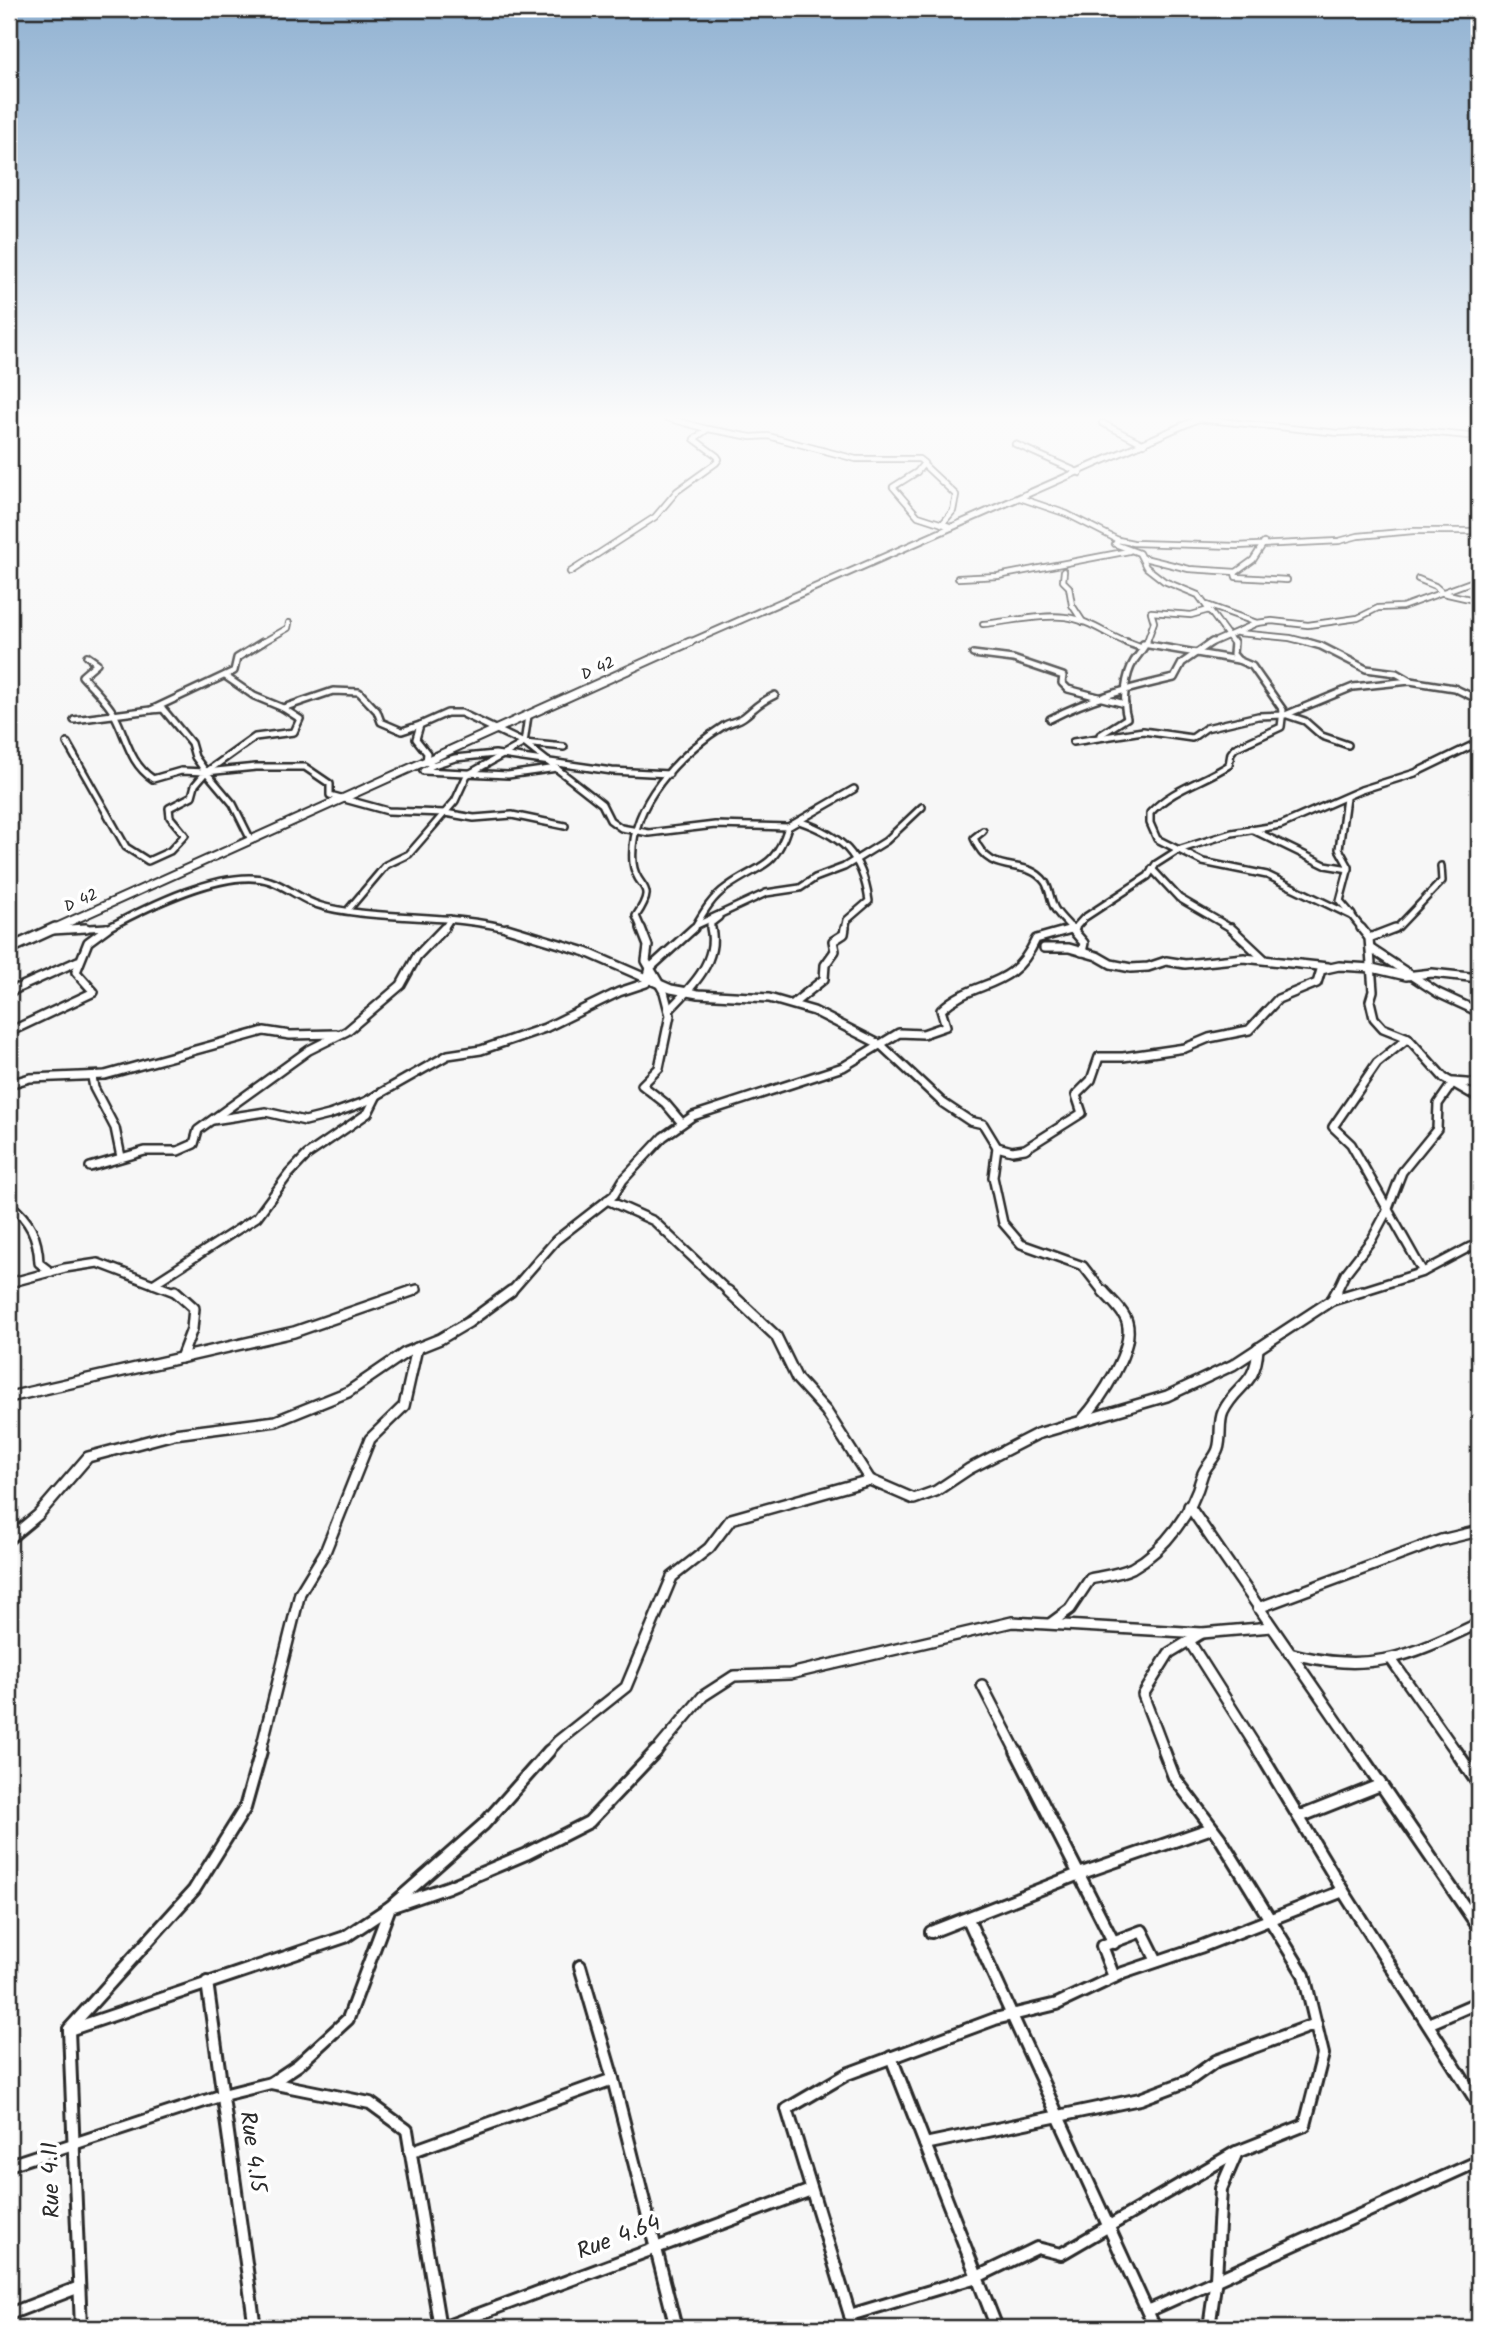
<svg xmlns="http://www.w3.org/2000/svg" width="1488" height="2337" viewBox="0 0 1488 2337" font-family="Kalam,sans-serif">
  <rect width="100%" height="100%" fill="#f7f7f7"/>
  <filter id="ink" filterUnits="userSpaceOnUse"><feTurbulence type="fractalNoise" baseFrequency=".0143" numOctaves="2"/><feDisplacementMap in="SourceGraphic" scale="14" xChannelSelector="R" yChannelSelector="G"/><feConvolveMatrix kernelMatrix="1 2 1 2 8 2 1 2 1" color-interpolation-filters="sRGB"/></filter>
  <g filter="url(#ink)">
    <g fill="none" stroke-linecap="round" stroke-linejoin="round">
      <g stroke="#2b2b2b" stroke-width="8">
        <g id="minor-far4">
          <polyline points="667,418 707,429"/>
          <polyline points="1198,419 1339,433 1408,430 1479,437"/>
          <polyline points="1102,423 1144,444"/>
          <polyline points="1015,444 1080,473"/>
          <polyline points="924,465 956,495 953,511 942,524"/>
          <polyline points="1020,498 1067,514 1118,540 1133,543 1237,546 1339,541 1358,536 1413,531 1479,531"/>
          <polyline points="1118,540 1115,544 1139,553 1146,567 1164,581 1198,595 1234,644"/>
          <polyline points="1264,543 1253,560 1235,573 1236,577 1287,580"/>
          <polyline points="1144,558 1189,569 1236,572"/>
          <polyline points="1064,571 1063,581 1069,587 1072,605 1083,622"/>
          <polyline points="570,572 655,517 677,491 716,463 719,459 717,456 694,439 708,429 751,437 768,436 856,459 919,459 924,463 917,472 893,487 918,516 952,527"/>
          <polyline points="958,578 998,576 1129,551"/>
          <polyline points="1418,579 1435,586 1443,593 1474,600"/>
          <polyline points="1207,605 1257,623"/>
          <path d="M983,624C1006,622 1044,614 1065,617C1090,620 1109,637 1131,644"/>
          <polyline points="1238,633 1290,638 1314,644"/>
          <polyline points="260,644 288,628 289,623"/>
          <polyline points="1146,644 1154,622 1151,612 1191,615 1209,610"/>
          <polyline points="1209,644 1257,623 1272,621 1308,625 1358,618 1378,608 1402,607 1479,579"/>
        </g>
      </g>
      <g stroke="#2b2b2b" stroke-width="10">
        <g id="minor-far3">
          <polyline points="1126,642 1142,648"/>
          <path d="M1234,642L1233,654L1238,660L1252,666L1283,710L1281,727L1235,748L1231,753L1229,765C1203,782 1172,789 1150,813V823L1157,839L1203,862L1267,875L1352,916L1363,930"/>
          <polyline points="1307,642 1321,646 1366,669 1396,673 1410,681 1454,688 1479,700"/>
          <polyline points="1143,644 1238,660"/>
          <polyline points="973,654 1013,659 1063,676 1062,683 1068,689 1125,704"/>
          <polyline points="225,676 254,696 283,708"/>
          <polyline points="151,710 163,709 191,743 195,757 206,772 255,737 294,732 300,719 283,708 333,691 359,692 377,711 381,722 402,731 420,725"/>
          <polyline points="1287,715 1305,721 1322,736 1348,745"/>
          <polyline points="528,716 524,743 602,804 610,820 621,828 649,833 715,825 788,827"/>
          <path d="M1050,719C1090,698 1130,688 1174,678L1182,663L1212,642"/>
          <polyline points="74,720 151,710 234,671 237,658 263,642"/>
          <path d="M1100,735L1127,718C1122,703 1125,675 1134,661C1138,655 1143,650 1147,642"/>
          <polyline points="1073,742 1143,731 1192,738 1206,728 1258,716 1285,715 1353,687 1410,681"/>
          <path d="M67,743L126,847L148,861L170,851L185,835L170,817L169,808L192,796L195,785L206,772L181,771L153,779C129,763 127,738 114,714C106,700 93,688 82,676L97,663L87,656"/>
          <polyline points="564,747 524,743 461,713 447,713 420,725 416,739 427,753 426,762 433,765 455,758 495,754 612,771 669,774"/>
          <polyline points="433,765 423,771 508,775 557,768"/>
          <polyline points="1346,798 1339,849 1349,867 1340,901 1352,915"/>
          <path d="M799,821C842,836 862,854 869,901L847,920L845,930"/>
          <polyline points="1251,829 1325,865 1349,869"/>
          <path d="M983,831L974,838C991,880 1025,855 1045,882C1050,889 1050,901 1055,909C1059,916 1067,923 1073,930"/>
          <polyline points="251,840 233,804 206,772 256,767 305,767 330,784 330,795 388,811 445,813 474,818 512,815 565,826"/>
          <polyline points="1152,869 1179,898 1234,930"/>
          <polyline points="348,910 386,865 409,854 455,801 467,775 524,743"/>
          <polyline points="697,925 766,893 800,888 815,878 844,867 886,841 922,807"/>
          <polyline points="54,930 107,927"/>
          <path d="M104,930C143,909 226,866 270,881C285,886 298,897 313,903C327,909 344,911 360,913C411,919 463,916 513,930"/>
          <polyline points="443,930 450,919"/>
          <path d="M642,930L636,916C659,882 636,891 633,863C628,805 680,753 725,725C731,722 739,721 745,716C757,706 759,703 775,695"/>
          <path d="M693,930C703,913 711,898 727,887C761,863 774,870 788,827L854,789"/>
          <polyline points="711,930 710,924 719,917"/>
          <polyline points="1073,930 1084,918 1148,876 1156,864 1178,850 1232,833 1281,825 1361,790 1415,773 1479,742"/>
          <polyline points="1390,930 1398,927 1442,881 1441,866"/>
        </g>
      </g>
      <g stroke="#2b2b2b" stroke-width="12">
        <g id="minor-far2">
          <polyline points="507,928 586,952 671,989 698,994 769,998 814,1011 881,1045 943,1103 970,1121 983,1124 997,1147 993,1177 1003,1223 1021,1244 1083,1266 1104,1293"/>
          <polyline points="641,928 648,946 646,961 664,992 670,1015 659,1068 642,1085 665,1103 682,1123"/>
          <polyline points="1071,928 1084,943 1082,952"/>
          <polyline points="1231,928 1264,959"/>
          <polyline points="1361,928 1369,938 1373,991 1370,1001 1374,1018 1383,1028 1408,1038 1444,1078 1479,1098"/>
          <polyline points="52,930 86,928"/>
          <polyline points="1369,938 1395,928"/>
          <polyline points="1044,948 1069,948 1097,956 1111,964 1131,968 1148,967 1166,961 1185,964 1244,958 1328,967"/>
          <polyline points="1371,949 1438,993 1479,1012"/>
          <polyline points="9,992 78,961"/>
          <polyline points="794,1003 824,979 825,965 835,951 833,941 844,934 845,928"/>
          <path d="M669,1010C691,988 719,961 711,928"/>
          <polyline points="9,1032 94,992 76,972 88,942 107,928"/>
          <polyline points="1408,1038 1377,1063 1333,1127 1351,1144 1423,1272"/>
          <polyline points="92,1077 94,1088 115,1128 121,1157"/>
          <polyline points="1453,1082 1479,1084"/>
          <polyline points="9,1084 30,1078 105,1075 264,1031 290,1035 336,1034"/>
          <polyline points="213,1120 266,1112 305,1121 329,1115 365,1102 448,1055 481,1050 545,1028 619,992 646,983 650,968 694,928"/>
          <polyline points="997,1147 1012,1151 1025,1149 1082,1113 1076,1095 1091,1080 1099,1057 1123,1057 1185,1048 1209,1038 1249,1030 1278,999 1317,983 1321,970 1339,966 1372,968 1406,976 1432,973 1479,978"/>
          <polyline points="90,1167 145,1151 178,1151 194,1144 198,1130 309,1050 347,1031 401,985 417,956 444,928"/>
          <polyline points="607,1200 654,1221 730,1293"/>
          <path d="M9,1204C30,1220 38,1237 39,1263L51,1272"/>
          <polyline points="9,1283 65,1268 98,1263 177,1293"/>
          <polyline points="153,1284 257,1217 288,1175 307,1155 368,1113 377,1095"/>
          <polyline points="407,1293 417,1289"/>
          <path d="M510,1293L556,1240L614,1195L623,1180L663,1137L693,1116L843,1067L899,1033L923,1034L946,1026L941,1010C976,977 1012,993 1036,939L1075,928"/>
          <polyline points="1336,1293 1345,1274 1372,1239 1387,1211 1402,1172 1437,1129 1438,1104 1452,1084"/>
          <polyline points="1356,1293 1423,1272 1470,1247 1479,1245"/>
        </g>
      </g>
      <g stroke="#2b2b2b" stroke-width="14">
        <g id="minor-far1">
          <polyline points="175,1291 194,1308 192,1329 181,1358"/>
          <polyline points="728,1291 776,1336 797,1379 826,1411 870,1480"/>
          <polyline points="1332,1300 1337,1291"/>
          <polyline points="9,1397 294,1332 412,1291"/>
          <path d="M1082,1420C1100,1400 1135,1349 1127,1322C1124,1311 1110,1299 1103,1291"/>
          <polyline points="1189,1506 1359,1753"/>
          <polyline points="9,1539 38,1515 88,1457 174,1434 276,1421 348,1392 405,1353 440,1339 469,1322 511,1291"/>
          <polyline points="1258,1608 1441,1540 1479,1531"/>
          <path d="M1051,1623L1070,1609L1090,1579C1103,1576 1120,1574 1132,1568C1166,1549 1192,1512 1202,1476C1204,1467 1215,1459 1218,1449C1222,1437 1218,1423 1223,1412C1237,1383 1256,1387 1258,1348"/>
          <polyline points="1189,1641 1260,1753"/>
          <path d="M1289,1653C1370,1674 1406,1658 1479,1623"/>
          <polyline points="1391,1659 1457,1753"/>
          <polyline points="982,1685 1017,1753"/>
          <polyline points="260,1753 300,1593 325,1552 370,1439 404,1406 417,1348"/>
          <polyline points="547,1753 558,1741 626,1687 672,1577 709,1548 731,1519 870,1480 914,1499 936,1491 969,1469 1037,1434 1167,1396 1233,1365 1332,1300 1362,1291"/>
          <polyline points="655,1753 703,1696 734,1676 790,1674 1012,1622 1202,1633 1271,1627"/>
          <polyline points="1165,1753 1143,1695 1169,1653 1202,1633"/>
        </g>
      </g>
      <g stroke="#2b2b2b" stroke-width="16">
        <g id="minor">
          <polyline points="1016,1751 1114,1943"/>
          <polyline points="1164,1751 1174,1777 1220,1838 1304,1975 1323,2054 1305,2125 1237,2152 1221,2189 1216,2278 1209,2328"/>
          <polyline points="1259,1751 1343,1891"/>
          <polyline points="1358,1751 1479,1928"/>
          <polyline points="1456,1751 1479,1785"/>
          <polyline points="1299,1817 1380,1785"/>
          <polyline points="968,1919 1155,2328"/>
          <polyline points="931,1932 1079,1874 1212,1828"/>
          <polyline points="580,1966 613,2079 676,2328"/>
          <polyline points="1114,1977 1102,1946 1142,1931 1157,1961"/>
          <polyline points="207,1982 255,2328"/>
          <polyline points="1428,2024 1479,2002"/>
          <polyline points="69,2029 194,1890 245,1808 261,1751"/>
          <polyline points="69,2030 345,1937 390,1907 484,1824 549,1751"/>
          <polyline points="69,2030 81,2328"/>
          <polyline points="891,2057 997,2328"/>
          <polyline points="271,2083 370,2103 407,2130 440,2328"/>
          <polyline points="925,2144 1140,2099 1188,2081 1216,2061 1316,2024"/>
          <polyline points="410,2152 613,2079"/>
          <polyline points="9,2165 223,2095 271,2083 298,2065 348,2019 390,1907 448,1887 526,1854 589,1822 656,1751"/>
          <polyline points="1148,2311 1479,2161"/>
          <polyline points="9,2314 77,2288"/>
          <polyline points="850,2315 977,2277 1037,2248 1061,2254 1236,2152"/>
          <polyline points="442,2328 811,2190"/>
          <polyline points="854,2328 787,2109 847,2074 995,2019 1057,2004 1123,1973 1200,1947 1343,1891 1479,2105"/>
          <polyline points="1474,2328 1479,2326"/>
        </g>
      </g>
      <g stroke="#2b2b2b" stroke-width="9">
        <polyline id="tertiary-far2" points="686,644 1200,418"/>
      </g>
      <g stroke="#2b2b2b" stroke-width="11">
        <polyline id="tertiary-far1" points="51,930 690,642"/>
      </g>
      <g stroke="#2b2b2b" stroke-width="14">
        <polyline id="tertiary" points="9,949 55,928"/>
      </g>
      <use href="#minor-far4" stroke="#fff" stroke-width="4.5"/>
      <use href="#minor-far3" stroke="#fff" stroke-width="5"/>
      <use href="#minor-far2" stroke="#fff" stroke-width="7"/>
      <use href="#minor-far1" stroke="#fff" stroke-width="9"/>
      <use href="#minor" stroke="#fff" stroke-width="10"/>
      <use href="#tertiary-far2" stroke="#fff" stroke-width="5"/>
      <use href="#tertiary-far1" stroke="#fff" stroke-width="7"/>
      <use href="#tertiary" stroke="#fff" stroke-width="9"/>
    </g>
  </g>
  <linearGradient id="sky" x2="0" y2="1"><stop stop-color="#91b2d2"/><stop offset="0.56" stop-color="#fbfbfb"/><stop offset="1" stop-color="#fbfbfb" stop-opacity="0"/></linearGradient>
  <rect width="1488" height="746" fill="url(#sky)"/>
  <g text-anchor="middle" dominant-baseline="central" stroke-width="7" stroke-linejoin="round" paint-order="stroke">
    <g font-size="16" fill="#2b2b2b" stroke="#fff">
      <text transform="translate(598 669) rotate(-24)">D 42</text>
      <text transform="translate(81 901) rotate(-24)">D 42</text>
    </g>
    <g font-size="23" fill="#2b2b2b" stroke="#fff">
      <text transform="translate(252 2152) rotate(82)">Rue 4.15</text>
      <text transform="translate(52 2180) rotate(-92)">Rue 4.11</text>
      <text transform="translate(619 2238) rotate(-21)">Rue 4.64</text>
    </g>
  </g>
  <rect width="1488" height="2337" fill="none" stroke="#fff" stroke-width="35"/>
  <rect x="18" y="18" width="1453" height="2302" fill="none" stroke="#2b2b2b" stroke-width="2.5" filter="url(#ink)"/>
</svg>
